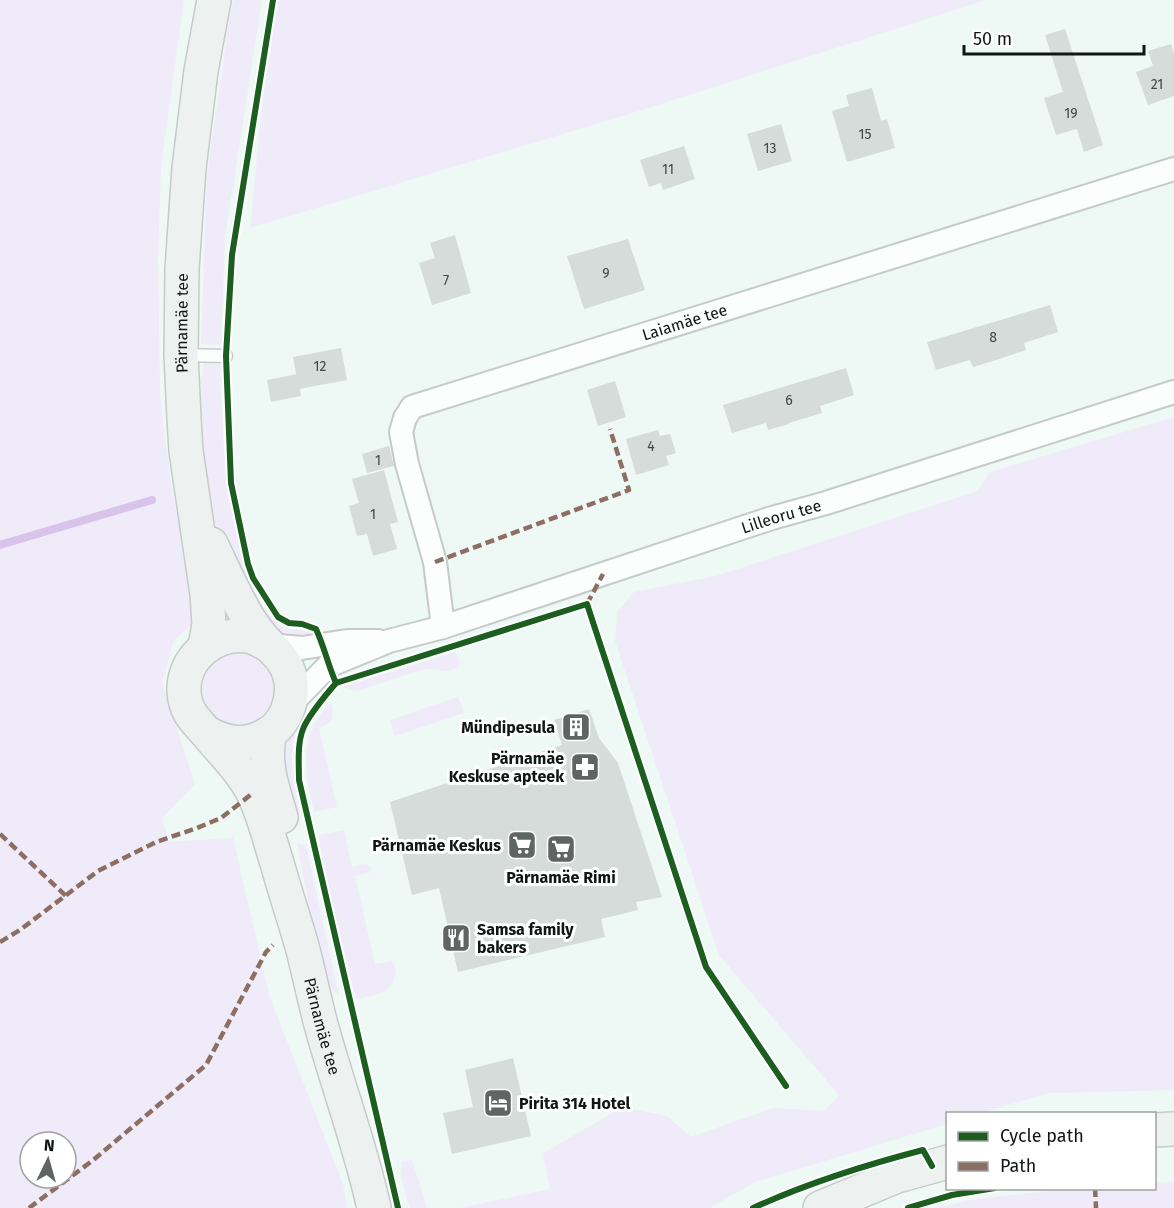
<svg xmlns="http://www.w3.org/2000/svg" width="1174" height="1208" viewBox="0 0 1174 1208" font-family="'Fira Sans',sans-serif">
  <rect width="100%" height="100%" fill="#eef8f4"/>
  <g fill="#f0ebf9" fill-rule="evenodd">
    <path d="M0,0H184L161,167L158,258L160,395L171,486L198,618L173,642L162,683L195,784L162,818L169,842L233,838L270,998L343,1184L347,1208H0ZM30,1142H66V1178H30Z"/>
    <polygon points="233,0 262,0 225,237 221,345 201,344 207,175 229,22"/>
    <polygon points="278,0 986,0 626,115 250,228 263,98"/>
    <polygon points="204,363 221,365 220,382 226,485 245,572 262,606 279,625 290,629 309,631 313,634 313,639 289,639 275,633 216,530 207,485 201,418 201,380"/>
    <polygon points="1174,417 1174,1090 1049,1093 981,1113 948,1114 947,1124 755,1182 710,1208 460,1208 550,1189 543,1153 623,1107 667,1116 691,1137 773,1108 824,1111 839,1095 719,955 615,641 617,612 634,592 716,576 978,491 990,472"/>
    <path d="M455,652L458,657L460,666C446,675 439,669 424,669L357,691L342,687Z"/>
    <circle cx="238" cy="689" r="36"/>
    <polygon points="458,697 464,713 395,736 390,720"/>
    <path d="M329,704L332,705C334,720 333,722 319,728L337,807L314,812C305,769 297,740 329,704Z"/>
    <path d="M298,722C286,756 294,784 300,818V826L294,828L280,775L282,740Z"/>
    <path d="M344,830L352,867L366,864L371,867V870L369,873L355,876L375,964L392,961C395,966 396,969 395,975C393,994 372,996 356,999L323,867L319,835Z"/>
    <path d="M297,844L306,845L307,850L339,996C329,988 325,980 321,969Z"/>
    <polygon points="412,1160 427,1208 410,1208 400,1173 403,1161"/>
    <polygon points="1174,1182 1174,1208 936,1208 974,1199 1031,1193 1085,1188 1154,1188 1155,1183"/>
  </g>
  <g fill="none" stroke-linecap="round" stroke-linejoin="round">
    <polyline stroke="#d8c3eb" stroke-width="8" points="0,545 152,500"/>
  </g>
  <g fill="#d5dcd9">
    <polygon points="1065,29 1103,145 1084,152 1077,129 1056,135 1044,98 1063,92 1045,35"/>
    <polygon points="1171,44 1174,54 1174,96 1148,105 1136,72 1153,66 1148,51"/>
    <polygon points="872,88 881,121 887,119 895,148 847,162 832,111 849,106 846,95"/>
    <polygon points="781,124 792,161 758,171 747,134"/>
    <polygon points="684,146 695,179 663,190 661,183 649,187 640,160"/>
    <polygon points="455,235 471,293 432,305 419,263 435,258 430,243"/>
    <polygon points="628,239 645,290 584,309 567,256"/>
    <polygon points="1050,305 1058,332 1024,343 1026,350 993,361 973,367 970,360 936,370 927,342"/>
    <polygon points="341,348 347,380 299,389 293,357"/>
    <polygon points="846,368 854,395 820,406 822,413 789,423 789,424 768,430 766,423 732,433 723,405"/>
    <polygon points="297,374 301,396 271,402 267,380"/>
    <polygon points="615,381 626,417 598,426 587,390"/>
    <polygon points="658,430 660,436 670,434 676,453 666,456 669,465 636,475 626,439"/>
    <polygon points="389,446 394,466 367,473 362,454"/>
    <polygon points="384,470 398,522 390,524 397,549 373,556 367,534 357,536 349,506 359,503 352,479"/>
    <polygon points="589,709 599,738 618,763 662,897 636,902 638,910 601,919 605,937 458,972 439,888 412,895 390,802 562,745 554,720"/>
    <polygon points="513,1058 531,1136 452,1154 443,1113 473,1107 465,1070"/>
  </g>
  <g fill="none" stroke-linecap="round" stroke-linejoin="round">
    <g stroke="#c4cbc8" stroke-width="15">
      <polyline id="lane" points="182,355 226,356"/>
    </g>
    <g stroke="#c4cbc8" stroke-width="26">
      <g id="street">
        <path id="s1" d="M443,627L435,562L407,464L401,432L405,418L412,407L1174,169"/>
        <polyline points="268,645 302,648 347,641 378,641"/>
        <path id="s2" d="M290,705L328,666L389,641L443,627L772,518L826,503L1174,392"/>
      </g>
    </g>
    <g stroke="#c4cbc8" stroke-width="36">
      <g id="secondary">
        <path id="s3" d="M268,645C263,642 257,639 252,637C218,629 183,656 184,691C185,714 197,721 210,737C225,755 244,773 254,795C264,816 270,841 277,863C285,892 295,921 303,950C309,974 314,997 320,1021C337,1084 360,1144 374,1208"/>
        <path id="s4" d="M205,647L209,624L207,594L186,451L184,419L181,354L182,269L189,168L201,71L214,0"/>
        <path d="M207,733C228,744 246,747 268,734C291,720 299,684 283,661C280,656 275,652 271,647C262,638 255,629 248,618C234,594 223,569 211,544"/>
        <path d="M269,733C264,767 272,786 281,817"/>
        <polyline points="1154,1130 1174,1129"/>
        <polyline points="820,1208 897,1176 948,1162"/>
      </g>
    </g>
    <use href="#lane" stroke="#fcfefd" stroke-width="12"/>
    <use href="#street" stroke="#fcfefd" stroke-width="22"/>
    <use href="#secondary" stroke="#edf2f1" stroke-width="33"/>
    <g stroke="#8d6e63" stroke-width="4.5" stroke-dasharray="9 4.5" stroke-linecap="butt">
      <polyline points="435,562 629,490 610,429"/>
      <polyline points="587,604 603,574"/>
      <polyline points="0,834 66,896"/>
      <polyline points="0,942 20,930 98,871 156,842 197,828 221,818 253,793"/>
      <polyline points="1095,1188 1096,1208"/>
      <polyline points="29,1208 92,1161 206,1065 266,952 273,945"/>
    </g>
    <g stroke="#fff" stroke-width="10">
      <g id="cycleway">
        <path d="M273,0L232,255L226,356L231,483L248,564L253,578L278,617L289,623L302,624L316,629C324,646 328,665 336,683C326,695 309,714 303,729C297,745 299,763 299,780L398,1208"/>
        <polyline points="336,683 587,604 706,967 786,1086"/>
        <path d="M753,1208C808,1183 865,1165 923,1150L932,1166"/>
        <polyline points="908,1208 952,1195 995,1188"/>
      </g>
    </g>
    <use href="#cycleway" stroke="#1b5e20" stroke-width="6"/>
  </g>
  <defs>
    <g id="building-square" transform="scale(1.5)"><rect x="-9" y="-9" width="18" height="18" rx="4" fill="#5e6562" stroke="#fff"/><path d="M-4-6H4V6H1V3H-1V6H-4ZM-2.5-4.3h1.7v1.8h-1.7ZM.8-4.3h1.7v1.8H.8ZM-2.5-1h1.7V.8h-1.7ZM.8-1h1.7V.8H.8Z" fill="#fff"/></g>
    <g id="pharmacy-square" transform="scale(1.5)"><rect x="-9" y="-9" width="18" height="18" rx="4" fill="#5e6562" stroke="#fff"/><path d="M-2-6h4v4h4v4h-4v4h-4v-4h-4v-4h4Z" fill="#fff"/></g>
    <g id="supermarket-square" transform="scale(1.5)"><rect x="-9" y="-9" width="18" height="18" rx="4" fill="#5e6562" stroke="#fff"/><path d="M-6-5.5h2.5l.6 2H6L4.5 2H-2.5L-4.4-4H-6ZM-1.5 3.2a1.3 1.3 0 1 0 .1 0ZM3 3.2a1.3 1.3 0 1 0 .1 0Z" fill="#fff"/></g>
    <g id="restaurant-square" transform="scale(1.5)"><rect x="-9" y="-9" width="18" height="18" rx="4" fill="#5e6562" stroke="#fff"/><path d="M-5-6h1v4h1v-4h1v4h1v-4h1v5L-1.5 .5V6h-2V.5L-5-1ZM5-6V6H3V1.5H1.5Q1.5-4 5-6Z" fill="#fff"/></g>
    <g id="hotel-square" transform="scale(1.5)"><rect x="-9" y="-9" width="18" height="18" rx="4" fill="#5e6562" stroke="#fff"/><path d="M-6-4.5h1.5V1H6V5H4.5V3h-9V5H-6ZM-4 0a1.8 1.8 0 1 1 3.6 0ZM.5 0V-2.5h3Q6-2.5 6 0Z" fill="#fff"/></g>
  </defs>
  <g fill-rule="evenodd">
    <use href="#building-square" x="576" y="727"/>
    <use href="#pharmacy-square" x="585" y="767"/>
    <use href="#supermarket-square" x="522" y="845"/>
    <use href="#supermarket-square" x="561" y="849"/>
    <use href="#restaurant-square" x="456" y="938"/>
    <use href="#hotel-square" x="498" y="1103"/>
  </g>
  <g text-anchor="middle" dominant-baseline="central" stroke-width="6" stroke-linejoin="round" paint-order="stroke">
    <g font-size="14" fill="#414845">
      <text x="1157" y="84">21</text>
      <text x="1071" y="113">19</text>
      <text x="865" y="134">15</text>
      <text x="770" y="148">13</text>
      <text x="668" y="169">11</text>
      <text x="606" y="273">9</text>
      <text x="446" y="280">7</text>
      <text x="993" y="337">8</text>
      <text x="320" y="366">12</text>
      <text x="789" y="400">6</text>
      <text x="651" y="446">4</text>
      <text x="378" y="460">1</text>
      <text x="373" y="514">1</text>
    </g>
    <g font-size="16" fill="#101614" stroke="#fff">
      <text stroke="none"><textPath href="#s1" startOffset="513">Laiamäe tee</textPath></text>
      <text stroke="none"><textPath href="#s4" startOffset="326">Pärnamäe tee</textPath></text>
      <text stroke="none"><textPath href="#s2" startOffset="532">Lilleoru tee</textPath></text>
      <text stroke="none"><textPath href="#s3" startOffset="486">Pärnamäe tee</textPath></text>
    </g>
    <g font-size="16" font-weight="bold" fill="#101614" stroke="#fff" text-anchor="end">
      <text x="555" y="727">Mündipesula</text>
      <text x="564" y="758">Pärnamäe<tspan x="564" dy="18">Keskuse apteek</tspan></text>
      <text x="501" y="845">Pärnamäe Keskus</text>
      <text x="561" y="877" text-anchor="middle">Pärnamäe Rimi</text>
      <text x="477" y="929" text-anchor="start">Samsa family<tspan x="477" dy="18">bakers</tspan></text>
      <text x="519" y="1103" text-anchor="start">Pirita 314 Hotel</text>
    </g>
  </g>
  <rect x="946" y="1112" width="210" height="78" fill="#ffffff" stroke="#9fa2a1" stroke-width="1.5"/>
  <rect x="958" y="1132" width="30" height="9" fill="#1b5e20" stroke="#9fa2a1" stroke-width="1.5"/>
  <text x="1000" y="1142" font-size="18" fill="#101614">Cycle path</text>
  <rect x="958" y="1162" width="30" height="9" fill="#8d6e63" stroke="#9fa2a1" stroke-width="1.5"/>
  <text x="1000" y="1172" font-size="18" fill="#101614">Path</text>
  <g transform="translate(48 1160) rotate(5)"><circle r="28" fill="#ffffff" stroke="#9fa2a1" stroke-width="1.5"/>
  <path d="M0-4.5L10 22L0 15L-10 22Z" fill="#5e6562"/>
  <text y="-9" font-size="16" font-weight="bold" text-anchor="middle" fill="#101614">N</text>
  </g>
  <path d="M964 45v9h180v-9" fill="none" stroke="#101614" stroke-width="3"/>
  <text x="973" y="45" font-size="18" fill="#101614" stroke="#ffffff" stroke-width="4.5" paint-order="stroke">50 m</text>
</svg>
